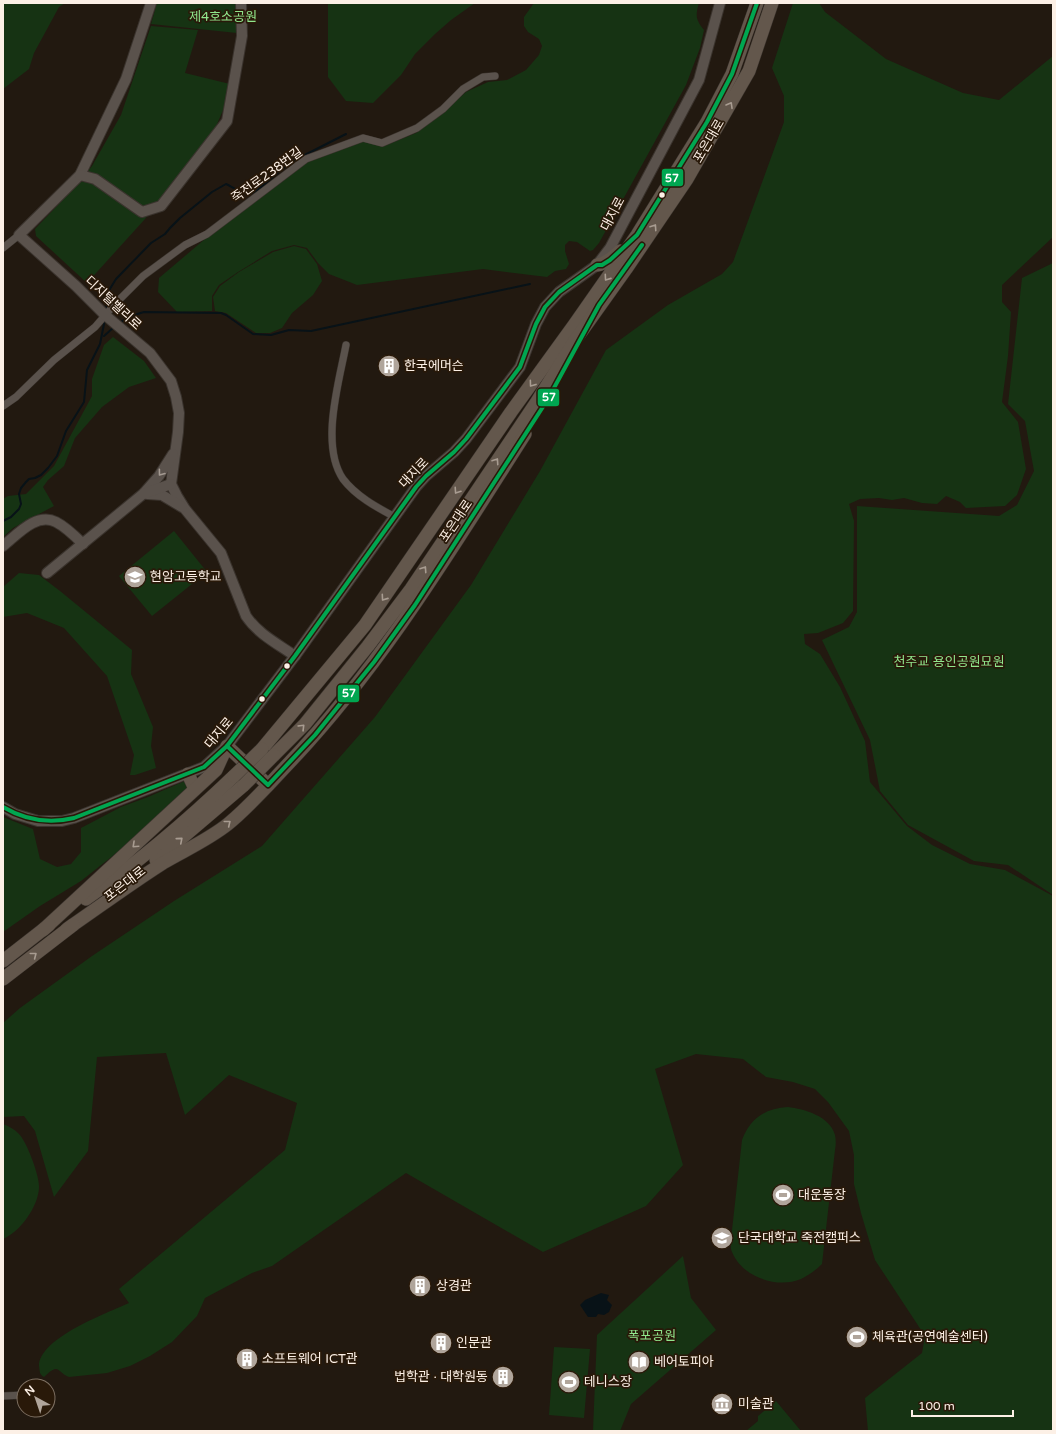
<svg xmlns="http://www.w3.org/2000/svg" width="1056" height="1434" viewBox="0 0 1056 1434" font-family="'Varela Round','Noto Sans KR',sans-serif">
  <rect width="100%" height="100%" fill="#221910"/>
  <g fill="#163313">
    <polygon points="3,3 65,3 59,7 34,53 29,69 3,89"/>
    <polygon points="157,3 237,3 237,33 151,24"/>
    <polygon points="328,3 475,3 451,20 435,34 415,54 401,75 373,103 346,101 328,77"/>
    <path d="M534,3H699C695,16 696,20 704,30L700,48L686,85L599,243L593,250L590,251L577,242L569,241L565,245V251L569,264L566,269L555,271L547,277L483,269L357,285L329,274L318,263L307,248L294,245L272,251L238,272L219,285L212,296V311L177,312L158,292L159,278L205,239L307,162L364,141L384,146L416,133L446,110L466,92L488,82L507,80L526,70L539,55L542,46L539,39L528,32L524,26V17Z"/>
    <path d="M793,3H819L825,12L886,59L963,93L999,100L1053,56V237L1002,285V302L1011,312L1008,356L1002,402L1018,422L1026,469L1017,495L1005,506L966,508L960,502L946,496L937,504L922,503L904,498L892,500L879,498L860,499L849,504L854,521L853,611L843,623L818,633L804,634L805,644L820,654L840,687L865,741L870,782L907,826L932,845L970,864L1005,870L1053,896V1431H868L865,1398L922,1353L925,1336L875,1260L861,1213L854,1184V1155L849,1131L828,1102L815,1089L793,1082L766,1077L743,1059L696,1054L655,1069L683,1165L646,1206L543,1252L406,1173L272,1266L252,1273L205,1298L197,1316L172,1342L150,1356L130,1366L107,1373L69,1377C56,1372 60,1362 44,1377C39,1374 40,1372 39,1366C39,1338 107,1313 129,1303L119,1289L285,1150L297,1103L229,1075L185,1115L166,1053L97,1057L88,1151L54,1197L35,1131L24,1116L3,1117V1023L20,1008L92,956L174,901L262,846L375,717L471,585L540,471L606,350L668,305L722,274L733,262L784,122V96L772,68Z"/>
    <polygon points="151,26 198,30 185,73 230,84 226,103 212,136 145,219 87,283 36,236 35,229 77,185 92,166 121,115"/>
    <polygon points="294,246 306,249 317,264 322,281 313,295 292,313 282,328 270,333 256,333 226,313 215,311 213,297 220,286 239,272 273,252"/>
    <polygon points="1053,263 1053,895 1008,865 974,861 908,825 880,791 870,740 822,640 849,627 857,612 857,506 999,516 1017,505 1034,471 1025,421 1008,404 1022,278"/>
    <polygon points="113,337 144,361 156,378 129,387 102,407 75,438 64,466 48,480 43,487 54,506 13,528 3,537 3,499 8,496 26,494 54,466 92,396 92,379 104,345"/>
    <polygon points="174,531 207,572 152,616 119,576"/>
    <polygon points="19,573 39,575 60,591 132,650 131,674 153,727 151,746 156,768 135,775 130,775 134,755 107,676 64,628 27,613 3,617 3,587"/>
    <polygon points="187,780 190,787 144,831 81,881 40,906 3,932 3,817 33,829 40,859 57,867 71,864 81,852 81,828 121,807 148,797"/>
    <path d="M788,1107C804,1109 830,1116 835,1135C836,1140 836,1145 835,1150L822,1264C816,1270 809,1275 801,1279C777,1289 742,1277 732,1252C730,1248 731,1243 731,1239L742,1140C750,1119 765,1108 788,1107Z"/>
    <path d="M3,1124C9,1126 14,1129 19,1134C27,1142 40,1177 39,1188C38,1207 20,1232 3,1239Z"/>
    <polygon points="683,1256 691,1298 716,1330 631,1404 620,1431 593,1430 597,1335"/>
    <polygon points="554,1347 590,1349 584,1418 549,1415"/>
    <polygon points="776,1401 801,1431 746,1431 758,1421 758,1416"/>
  </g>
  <polygon fill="#081217" points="601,1293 609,1295 607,1300 612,1305 609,1312 604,1315 598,1314 596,1317 588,1317 580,1305 585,1300"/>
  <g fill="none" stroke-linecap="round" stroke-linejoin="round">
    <g stroke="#081217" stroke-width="2">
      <path d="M106,311L108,292L116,279L151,243L165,234L170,228L180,218L212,192L226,184C235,188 244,196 255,192L291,162L346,134"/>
      <polyline points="119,323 134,315 144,312 221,313 226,315 253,334 271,335 289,330 311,331 530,284"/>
      <polyline points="104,336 114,327"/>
      <polyline points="3,521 11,517 19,509 21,504 19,494 21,488 26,482 29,479 35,478 41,475 48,468 57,456 66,431 84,402 87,370 100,344 105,319"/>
    </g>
    <g stroke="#3a332d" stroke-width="8">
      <g id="street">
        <polyline points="3,248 19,235"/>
        <path d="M346,345C339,382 320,445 343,479C356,496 376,507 395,517"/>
        <polyline points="3,406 16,397 54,360 95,327 115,304 143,276 185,245 207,234 306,159 363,138 382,143 417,128 443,109 463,89 483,77 495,76"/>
        <polyline points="3,1396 24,1395"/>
      </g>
    </g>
    <g stroke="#3a332d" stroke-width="12">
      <g id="secondary">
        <path d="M151,3L126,79L80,175L19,235L76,286L105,315L150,353L171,381L176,397L179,413L178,432L171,484L177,496L185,509L221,553L246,616C258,634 278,644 295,656"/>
        <polyline points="80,175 95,179 142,212 161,206 227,121 242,36 241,3"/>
        <polyline points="144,493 159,476 173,454"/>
        <polyline points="147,494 162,495 182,507"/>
        <path d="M3,546C17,535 36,512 56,522C66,527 75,536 83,544"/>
        <polyline points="47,573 143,494 171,484"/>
        <polyline points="3,807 15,814 38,821 62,821 74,818 204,767 227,746 295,656 416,487 426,476 454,452 466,439 520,367 536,324 545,307 559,292 597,265 610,248 699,80 720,3"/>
      </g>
    </g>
    <g stroke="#3a332d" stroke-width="14">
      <g id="highway">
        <path d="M597,265C606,264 613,257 620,251"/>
        <polyline points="262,749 365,625 511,412 574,325 637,235 707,122 732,74 757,3"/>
        <polyline points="274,755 305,724 368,646 411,589 536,403 574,342 626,269 687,179 749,71 772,3"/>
        <polyline points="188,774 195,789"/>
        <polyline points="156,860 244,785"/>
        <path d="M86,899C139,862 188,820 234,776"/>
        <path d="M67,929C99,907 130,884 163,863C185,850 208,840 228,824C250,806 269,784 289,763C382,665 452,548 525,434"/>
        <polyline points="43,930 216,770 227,746 268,785"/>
        <polyline points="3,961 49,925"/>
        <polyline points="3,979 73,925"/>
      </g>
    </g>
    <use href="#street" stroke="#5a524c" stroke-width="7"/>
    <use href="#secondary" stroke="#5a524c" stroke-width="10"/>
    <use href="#highway" stroke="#63574c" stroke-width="13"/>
    <g stroke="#3a332d" stroke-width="14" stroke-linecap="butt">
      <g id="highway-bridge">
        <polyline points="234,776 262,749"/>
        <polyline points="244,785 274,755"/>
      </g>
    </g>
    <use href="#highway-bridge" stroke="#63574c" stroke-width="13"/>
    <g stroke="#291909" stroke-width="7">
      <g id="bus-1">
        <polyline points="227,746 268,785 315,735 374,662 415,605 548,399 599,305 642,245"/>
        <path d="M3,807C25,820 49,824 74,818L204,767L227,746L295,656L416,487L426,476L454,452L466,439L520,367L536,324L545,307L559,292L597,265H602L610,260L637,235L707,122L732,74L757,3"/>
      </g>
    </g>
    <use href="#bus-1" stroke="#00a651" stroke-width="4"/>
  </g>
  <defs><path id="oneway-chevron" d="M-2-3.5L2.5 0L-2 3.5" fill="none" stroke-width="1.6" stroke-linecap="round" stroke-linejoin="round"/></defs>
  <g stroke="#a89c91">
    <use href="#oneway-chevron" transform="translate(730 105) rotate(-60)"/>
    <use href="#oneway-chevron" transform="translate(654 227) rotate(-56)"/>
    <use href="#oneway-chevron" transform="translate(607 278) rotate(125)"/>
    <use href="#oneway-chevron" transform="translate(532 384) rotate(126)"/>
    <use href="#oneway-chevron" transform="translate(496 461) rotate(-56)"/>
    <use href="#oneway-chevron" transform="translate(457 491) rotate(124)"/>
    <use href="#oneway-chevron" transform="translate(424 569) rotate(-56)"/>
    <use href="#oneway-chevron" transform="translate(384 598) rotate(125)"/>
    <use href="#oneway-chevron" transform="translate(302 727) rotate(-45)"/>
    <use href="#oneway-chevron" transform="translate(228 823) rotate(-39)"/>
    <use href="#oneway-chevron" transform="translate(180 840) rotate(-41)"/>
    <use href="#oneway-chevron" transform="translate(135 845) rotate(137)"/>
    <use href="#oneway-chevron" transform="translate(34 955) rotate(-38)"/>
  </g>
  <use stroke="#a39991" href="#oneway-chevron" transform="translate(161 473) rotate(127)"/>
  <defs>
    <g id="building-disc" transform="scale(1.15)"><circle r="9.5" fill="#b0a59b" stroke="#291909"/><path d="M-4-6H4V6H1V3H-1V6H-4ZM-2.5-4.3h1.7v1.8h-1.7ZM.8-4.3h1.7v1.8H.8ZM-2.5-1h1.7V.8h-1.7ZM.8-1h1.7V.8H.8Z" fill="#fff"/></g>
    <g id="school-disc" transform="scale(1.15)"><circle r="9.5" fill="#b0a59b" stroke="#291909"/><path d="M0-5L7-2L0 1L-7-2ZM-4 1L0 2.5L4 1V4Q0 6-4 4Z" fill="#fff"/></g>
    <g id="stadium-disc" transform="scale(1.15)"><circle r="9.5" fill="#b0a59b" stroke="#291909"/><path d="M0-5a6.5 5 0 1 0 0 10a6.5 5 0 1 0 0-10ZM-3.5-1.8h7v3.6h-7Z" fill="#fff"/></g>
    <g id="university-disc" transform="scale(1.15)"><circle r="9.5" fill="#b0a59b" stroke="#291909"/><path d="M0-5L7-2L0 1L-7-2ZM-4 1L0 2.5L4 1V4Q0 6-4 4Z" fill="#fff"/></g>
    <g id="library-disc" transform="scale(1.15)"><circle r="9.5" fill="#b0a59b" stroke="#291909"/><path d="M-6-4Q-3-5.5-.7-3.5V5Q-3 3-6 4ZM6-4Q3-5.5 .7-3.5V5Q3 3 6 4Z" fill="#fff"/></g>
    <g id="museum-disc" transform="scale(1.15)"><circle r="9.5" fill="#b0a59b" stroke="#291909"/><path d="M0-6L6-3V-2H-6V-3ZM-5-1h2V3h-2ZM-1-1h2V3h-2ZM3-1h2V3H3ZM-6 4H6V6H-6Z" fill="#fff"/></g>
  </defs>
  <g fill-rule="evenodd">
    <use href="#building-disc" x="389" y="366"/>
    <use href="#school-disc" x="135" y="577"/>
    <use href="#stadium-disc" x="783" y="1195"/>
    <use href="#university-disc" x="722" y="1238"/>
    <use href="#building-disc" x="420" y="1286"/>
    <use href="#stadium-disc" x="857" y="1337"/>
    <use href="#building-disc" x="441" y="1343"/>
    <use href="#building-disc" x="247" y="1359"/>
    <use href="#library-disc" x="639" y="1362"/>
    <use href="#building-disc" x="503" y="1377"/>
    <use href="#stadium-disc" x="569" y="1382"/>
    <use href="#museum-disc" x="722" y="1404"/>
  </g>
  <g fill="#fcf0e6" stroke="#291909" stroke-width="1.5">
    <circle cx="662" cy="195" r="3.5"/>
    <circle cx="287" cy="666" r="3.5"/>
    <circle cx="262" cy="699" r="3.5"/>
  </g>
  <g text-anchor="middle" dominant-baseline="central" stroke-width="3.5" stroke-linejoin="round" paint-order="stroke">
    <g font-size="13" fill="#90e68c" stroke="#291909">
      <text x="223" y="17">제4호소공원</text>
      <text x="949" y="662">천주교 용인공원묘원</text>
      <text x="652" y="1336">폭포공원</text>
    </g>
    <g font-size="13" fill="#fcf0e6" stroke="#291909">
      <text transform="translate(709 141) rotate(-60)">포은대로</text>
      <text transform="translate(267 175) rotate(-36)">죽전로238번길</text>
      <text transform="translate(613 214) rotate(-62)">대지로</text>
      <text transform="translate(113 303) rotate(43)">디지털벨리로</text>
      <text transform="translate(414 473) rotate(-46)">대지로</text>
      <text transform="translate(456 521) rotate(-56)">포은대로</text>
      <text transform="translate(219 733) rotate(-50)">대지로</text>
      <text transform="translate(125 884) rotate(-38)">포은대로</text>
    </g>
    <g font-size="13" fill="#fcf0e6" stroke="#291909" text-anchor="start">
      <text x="404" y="366">한국에머슨</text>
      <text x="150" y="577">현암고등학교</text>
      <text x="798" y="1195">대운동장</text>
      <text x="738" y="1238">단국대학교 죽전캠퍼스</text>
      <text x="436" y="1286">상경관</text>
      <text x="872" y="1337">체육관(공연예술센터)</text>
      <text x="456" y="1343">인문관</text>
      <text x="262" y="1359">소프트웨어 ICT관</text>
      <text x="654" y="1362">베어토피아</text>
      <text x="488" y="1377" text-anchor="end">법학관 · 대학원동</text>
      <text x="584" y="1382">테니스장</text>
      <text x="738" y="1404">미술관</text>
    </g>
  </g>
  <g stroke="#291909" stroke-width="1.5">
    <rect x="661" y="168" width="23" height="19" rx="4" fill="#00a651"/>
    <rect x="537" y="388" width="23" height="19" rx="4" fill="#00a651"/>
    <rect x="337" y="684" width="23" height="19" rx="4" fill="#00a651"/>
  </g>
  <g font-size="11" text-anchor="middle" font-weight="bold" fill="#fff">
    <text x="672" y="182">57</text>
    <text x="549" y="401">57</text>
    <text x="349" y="697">57</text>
  </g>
  <rect width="1056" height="1434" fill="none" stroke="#fcf0e6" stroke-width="8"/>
  <g transform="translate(36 1398) rotate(320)"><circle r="19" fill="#291909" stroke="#7d6f61"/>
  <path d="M0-3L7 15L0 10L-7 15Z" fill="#b0a59b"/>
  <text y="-6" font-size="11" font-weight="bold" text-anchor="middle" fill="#fcf0e6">N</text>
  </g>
  <path d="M912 1410v6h101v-6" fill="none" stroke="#fcf0e6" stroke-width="2"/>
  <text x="918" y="1410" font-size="12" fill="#fcf0e6" stroke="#291909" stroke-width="3" paint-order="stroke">100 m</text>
</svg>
